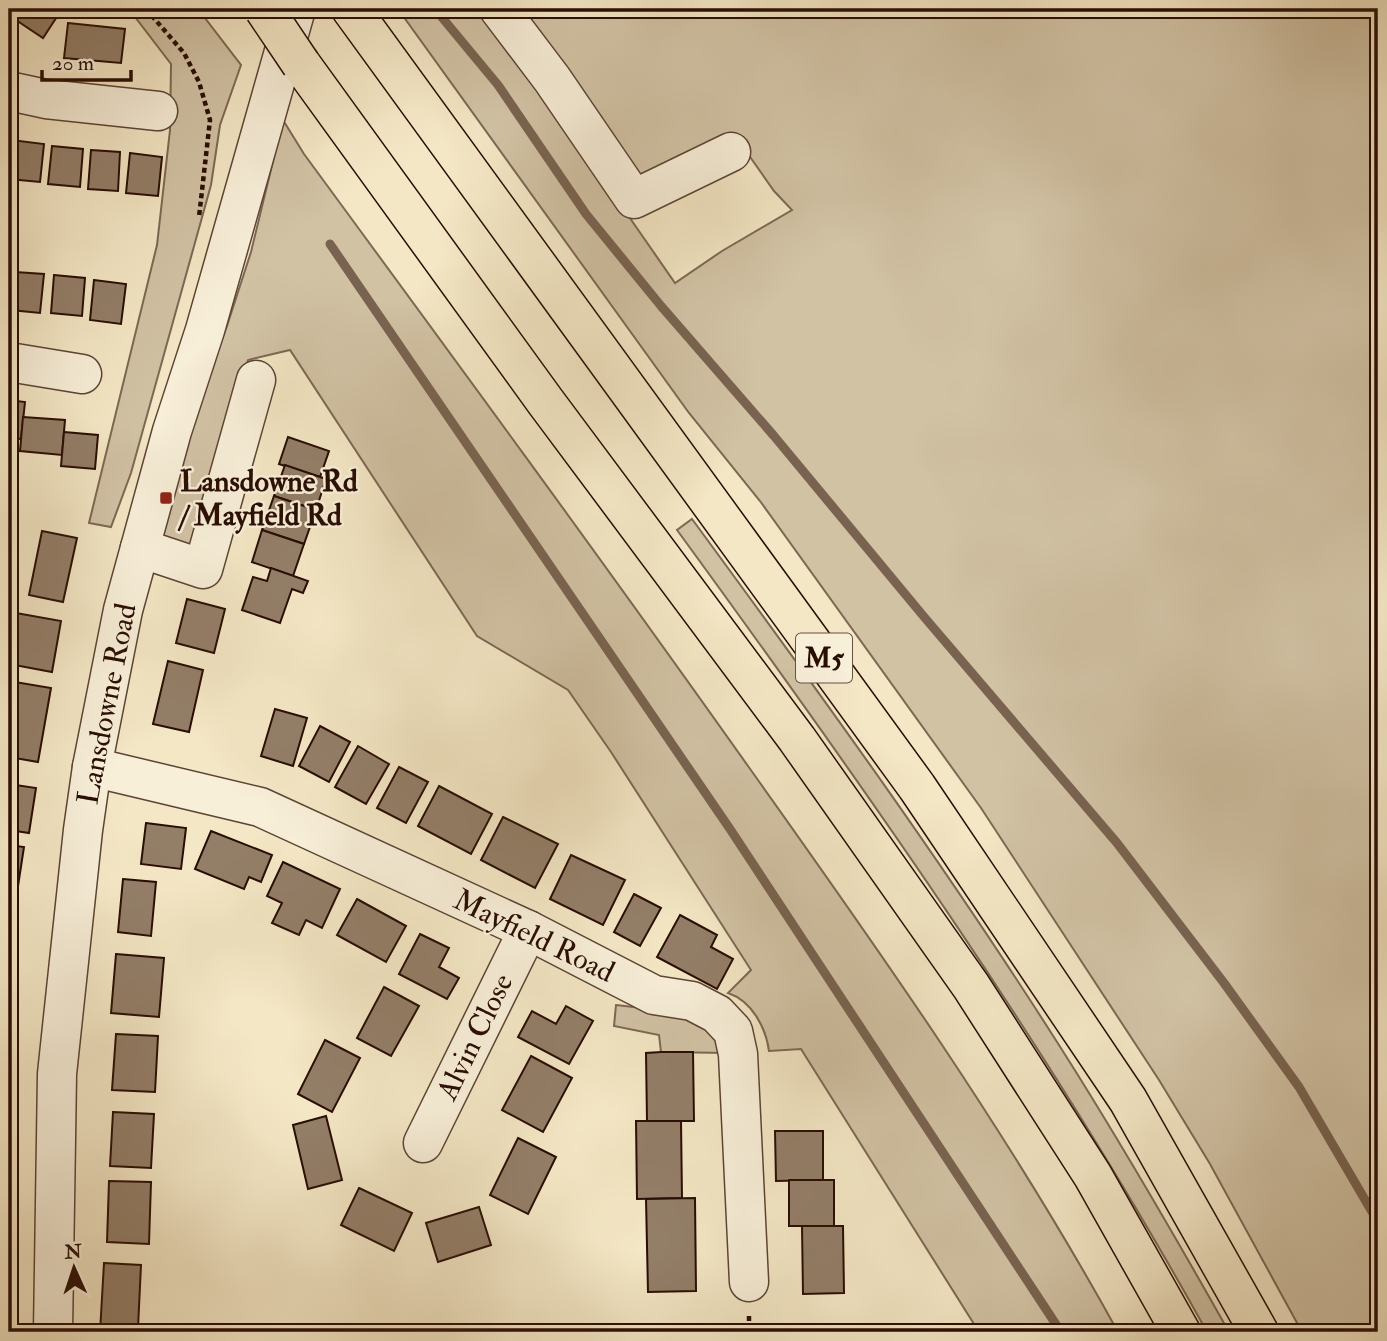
<svg xmlns="http://www.w3.org/2000/svg" width="1387" height="1341" viewBox="0 0 1387 1341" font-family="'IM FELL Double Pica',serif">
  <rect width="100%" height="100%" fill="#f4e7c5"/>
  <filter id="stains"><feTurbulence type="fractalNoise" baseFrequency=".00286" numOctaves="4"/><feColorMatrix values="0 0 0 0 .2 0 0 0 0 .09 0 0 0 0 .02 0 0 0 .5 -.17"/></filter>
  <radialGradient id="worn" r=".72"><stop offset=".6" stop-color="#630" stop-opacity="0"/><stop offset="1" stop-color="#630" stop-opacity=".3"/></radialGradient>
  <g fill="#d1c2a4" stroke="#7d6854" stroke-width="2">
    <polygon points="129,9 198,9 241,65 220,125 211,185 131,473 111,527 89,523 157,245 170,130 171,64"/>
    <polygon points="398,9 476,9 566,126 675,283 722,251 792,210 774,191 736,137 637,181 519,9 1378,9 1378,1332 1302,1332 1210,1164 1159,1080 981,808 760,501 689,413"/>
    <path d="M283,120L304,154C453,357 602,560 748,766C879,950 1009,1134 1118,1332H979L801,1049L769,1051C766,1028 752,1001 728,993L751,970L611,752L568,690L477,636L290,350L248,360L194,547L158,538L202,391L227,326L251,252Z"/>
    <path d="M692,519C825,700 957,882 1076,1072C1129,1157 1180,1245 1229,1332H1207C1052,1052 866,789 677,530Z"/>
    <polygon points="616,1005 694,1014 727,1053 661,1052 659,1035 614,1026"/>
  </g>
  <g fill="none" stroke-linecap="round" stroke-linejoin="round">
    <g stroke="#796350" stroke-width="9">
      <polyline points="435,9 498,85 586,214 661,306 774,436 925,618 1117,843 1224,983 1299,1087 1378,1222"/>
      <polyline points="330,244 730,829 1061,1332"/>
    </g>
  </g>
  <g fill="#937e68" stroke="#290d03" stroke-width="2">
    <polygon points="24,9 62,9 43,38 16,20"/>
    <polygon points="68,23 125,29 121,63 64,58"/>
    <polygon points="11,140 44,144 40,182 9,179"/>
    <polygon points="52,146 83,149 80,187 48,184"/>
    <polygon points="91,150 120,152 118,191 88,189"/>
    <polygon points="130,153 162,157 158,196 126,193"/>
    <polygon points="15,272 44,274 40,313 11,310"/>
    <polygon points="54,275 85,278 82,316 51,313"/>
    <polygon points="94,280 126,284 121,324 90,320"/>
    <polygon points="9,400 25,402 21,439 9,438"/>
    <polygon points="23,417 65,420 62,455 20,451"/>
    <polygon points="64,432 98,435 95,469 61,466"/>
    <polygon points="288,437 329,451 320,477 279,464"/>
    <polygon points="285,465 326,479 316,510 274,496"/>
    <polygon points="274,496 316,510 304,544 262,530"/>
    <polygon points="262,530 304,544 293,576 252,562"/>
    <polygon points="42,531 77,538 63,602 29,595"/>
    <polygon points="271,568 308,581 303,593 292,589 280,623 242,610 253,577 267,581"/>
    <polygon points="187,599 225,609 214,653 176,643"/>
    <polygon points="16,613 61,621 52,672 9,664"/>
    <polygon points="168,661 203,670 189,732 153,724"/>
    <polygon points="9,681 51,688 38,762 9,757"/>
    <polygon points="275,709 307,718 293,766 261,756"/>
    <polygon points="320,726 350,742 329,782 299,766"/>
    <polygon points="358,746 389,764 366,804 335,787"/>
    <polygon points="399,767 428,782 406,823 377,808"/>
    <polygon points="9,784 36,788 29,833 9,830"/>
    <polygon points="439,786 492,814 471,854 418,826"/>
    <polygon points="503,817 558,844 535,888 481,860"/>
    <polygon points="146,823 186,828 181,869 141,864"/>
    <polygon points="211,831 272,855 261,882 249,877 244,889 195,869"/>
    <polygon points="9,845 24,847 16,899 9,898"/>
    <polygon points="571,855 625,880 603,925 550,899"/>
    <polygon points="283,862 340,889 322,928 306,920 299,935 272,923 282,903 267,896"/>
    <polygon points="123,879 156,882 151,936 118,932"/>
    <polygon points="634,894 661,908 640,946 614,932"/>
    <polygon points="357,899 406,926 386,962 337,935"/>
    <polygon points="680,915 717,935 711,947 733,959 717,989 657,957"/>
    <polygon points="9,920 15,920 13,976 9,976"/>
    <polygon points="420,934 449,948 439,967 459,978 447,999 399,974"/>
    <polygon points="116,954 164,958 159,1017 111,1013"/>
    <polygon points="384,987 419,1006 391,1056 357,1038"/>
    <polygon points="566,1006 593,1021 569,1064 518,1037 532,1011 556,1024"/>
    <polygon points="116,1034 158,1036 155,1092 112,1090"/>
    <polygon points="325,1040 360,1058 332,1112 298,1094"/>
    <polygon points="661,1052 693,1052 694,1121 647,1121 646,1053"/>
    <polygon points="531,1056 572,1078 543,1132 502,1110"/>
    <polygon points="113,1112 154,1114 151,1168 110,1166"/>
    <polygon points="326,1116 342,1180 308,1189 293,1125"/>
    <polygon points="636,1121 681,1121 682,1198 637,1199"/>
    <polygon points="775,1131 823,1131 823,1180 776,1181"/>
    <polygon points="518,1138 556,1157 528,1214 490,1195"/>
    <rect x="789" y="1180" width="45" height="46"/>
    <polygon points="109,1181 151,1182 149,1244 107,1242"/>
    <polygon points="359,1188 412,1213 394,1251 341,1225"/>
    <polygon points="695,1198 696,1291 648,1292 646,1199"/>
    <polygon points="479,1207 491,1245 438,1262 426,1223"/>
    <polygon points="802,1226 843,1226 844,1293 803,1294"/>
    <polygon points="104,1263 141,1265 138,1328 161,1330 160,1332 100,1332"/>
  </g>
  <g fill="none" stroke-linecap="round" stroke-linejoin="round">
    <g stroke="#5c4434" stroke-width="41">
      <g id="minor">
        <polyline points="499,9 552,79 634,199 731,152"/>
        <polyline points="9,91 46,99 158,111"/>
        <polyline points="9,362 82,374"/>
        <polyline points="140,548 203,569 256,380"/>
        <polyline points="92,767 260,807 528,930 654,995 692,1001 717,1014 733,1031 738,1054 749,1282"/>
        <polyline points="423,1143 528,930"/>
        <polyline points="53,1332 57,1074 83,830 92,767 123,610 172,431 205,330 296,9"/>
      </g>
    </g>
    <g stroke="#290d03" stroke-width="41">
      <g id="highway">
        <polyline points="351,9 917,787 1128,1100 1259,1332"/>
        <polyline points="301,64 545,401 797,739 971,986 1093,1176 1181,1332"/>
      </g>
    </g>
    <g stroke="#290d03" stroke-width="4.5" stroke-dasharray="5 3.5" stroke-linecap="butt">
      <polyline points="146,9 184,53 199,82 210,120 199,217"/>
      <polyline points="749,1316 749,1332"/>
    </g>
    <use href="#minor" stroke="#f8efd9" stroke-width="38"/>
    <use href="#highway" stroke="#f4e7c5" stroke-width="38"/>
    <g stroke="#290d03" stroke-width="41" stroke-linecap="butt">
      <polyline id="highway-bridge" points="264,9 301,64"/>
    </g>
    <use href="#highway-bridge" stroke="#f4e7c5" stroke-width="38"/>
  </g>
  <rect fill="#8f2418" stroke="#f8efd9" stroke-width="2.5" x="159" y="491" width="14" height="14" rx="3.5"/>
  <g text-anchor="middle" dominant-baseline="central" stroke-width="5" stroke-linejoin="round" paint-order="stroke">
    <rect fill="#f8efd9" stroke="#675143" stroke-width="2" x="796" y="633.5" width="56" height="49" rx="5"/>
    <g font-size="28" font-weight="bold" fill="#290d03">
      <text x="824" y="658">M5</text>
    </g>
    <g font-size="30" font-weight="bold" fill="#290d03" stroke="#f8efd9" text-anchor="start">
      <text x="180" y="481">Lansdowne Rd<tspan x="180" dy="34">/ Mayfield Rd</tspan></text>
    </g>
    <g font-size="30" fill="#290d03" stroke="#f8efd9">
      <text transform="translate(107 704) rotate(-79)">Lansdowne Road</text>
      <text transform="translate(534 936) rotate(26)">Mayfield Road</text>
      <text transform="translate(475 1037) rotate(-64)">Alvin Close</text>
    </g>
  </g>
  <rect width="1387" height="1341" fill="none" stroke="#f4e7c5" stroke-width="35"/>
  <rect x="10" y="10" width="1366" height="1320" fill="none" stroke="#290d03" stroke-width="3.5"/>
  <rect x="18" y="18" width="1352" height="1306" fill="none" stroke="#290d03" stroke-width="2"/>
  <g transform="translate(74 1268) rotate(357)" stroke="#f8efd9" stroke-width="5" paint-order="stroke">
  <path d="M0-5L12 26L0 18L-12 26Z" fill="#290d03"/>
  <text y="-10" font-size="19" font-weight="bold" text-anchor="middle" fill="#290d03">N</text>
  </g>
  <path d="M42 70v10h89v-10" fill="none" stroke="#290d03" stroke-width="3.5"/>
  <text x="52" y="70" font-size="21" fill="#290d03" stroke="#f8efd9" stroke-width="5" paint-order="stroke">20 m</text>
  <rect width="100%" height="100%" filter="url(#stains)"/>
  <rect width="100%" height="100%" fill="url(#worn)"/>
</svg>
